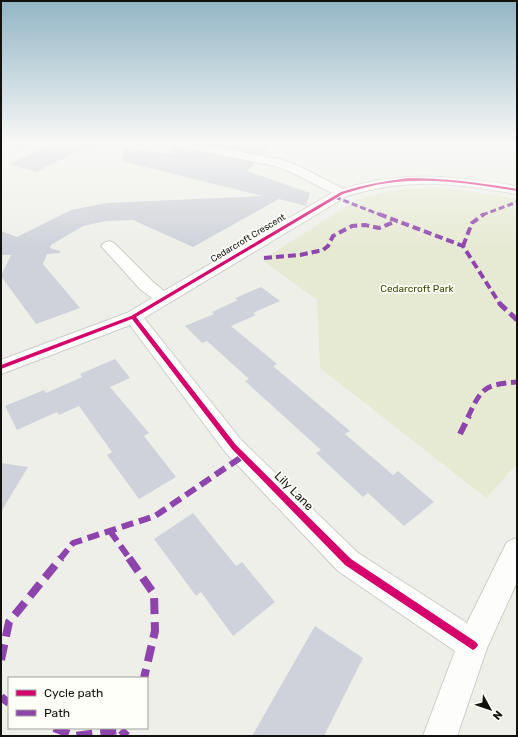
<svg xmlns="http://www.w3.org/2000/svg" width="518" height="737" viewBox="0 0 518 737" font-family="Rubik,sans-serif">
  <rect width="100%" height="100%" fill="#efefea"/>
  <polygon fill="#e7ead3" points="438,188 463,190 517,199 517,464 486,498 320,368 317,300 262,260 347,206 362,198 381,193 403,189"/>
  <g fill="#cfd2da">
    <polygon points="55,143 95,143 36,172 8,164"/>
    <polygon points="201,143 274,143 263,155"/>
    <polygon points="174,147 255,163 247,171 310,193 306,206 279,199 193,247 133,220 106,221 83,226 51,245 50,248 60,251 60,253 47,254 43,264 80,308 36,324 1,276 11,255 1,255 1,231 17,237 71,210 107,203 262,196 122,161 124,148 174,155"/>
    <polygon points="261,287 280,301 253,313 256,315 231,326 277,364 273,366 350,431 345,434 393,475 398,471 434,502 404,526 368,493 363,497 316,453 321,450 245,381 249,379 207,341 202,343 185,326 214,314 212,312 238,300 235,298"/>
    <polygon points="115,359 130,378 110,387 149,433 144,436 176,477 139,499 107,455 112,452 79,406 59,415 57,412 17,430 5,406 44,390 46,393 82,377 80,374"/>
    <polygon points="1,463 28,467 1,512"/>
    <polygon points="193,513 236,566 242,562 275,602 233,636 201,592 196,596 154,539"/>
    <polygon points="315,626 363,658 324,736 252,736"/>
  </g>
  <g fill="none" stroke-linecap="round" stroke-linejoin="round">
    <g stroke="#ccccc8" stroke-width="2">
      <g id="street">
        <polygon points="5,143 19,143 1,153 1,145"/>
        <path d="M170,143H193L282,160L301,167L343,189C405,170 454,176 517,186V194C455,183 408,177 347,196L144,318L242,441L358,553L467,623L507,542L517,538V582L487,648L457,736H423L455,651L338,571L226,453L130,325L1,374V360L127,313L152,298L140,289L104,249L101,246L104,243L109,241L114,243L152,281L164,291L332,193L293,173L275,166L176,146Z"/>
      </g>
    </g>
    <use href="#street" fill="#fdfdfc" fill-rule="evenodd"/>
    <g stroke="#8e44ad" stroke-width="3" stroke-dasharray="6 3" stroke-linecap="butt">
      <polyline points="335,197 381,215"/>
      <polyline points="482,215 517,202"/>
    </g>
    <g stroke="#8e44ad" stroke-width="4" stroke-dasharray="8 4" stroke-linecap="butt">
      <polyline points="379,214 463,246 500,304"/>
      <polyline points="463,246 472,223 484,214"/>
      <polyline points="264,258 300,255 323,250 328,246 333,236 352,226 365,225 379,228 397,221"/>
    </g>
    <g stroke="#8e44ad" stroke-width="5" stroke-dasharray="10 5" stroke-linecap="butt">
      <polyline points="499,303 517,320"/>
      <path d="M468,417C482,387 484,385 517,382"/>
    </g>
    <g stroke="#8e44ad" stroke-width="6" stroke-dasharray="12 6" stroke-linecap="butt">
      <polyline points="460,434 469,416"/>
      <polyline points="110,531 130,559"/>
      <polyline points="60,559 73,543 155,516 243,456"/>
    </g>
    <g stroke="#8e44ad" stroke-width="8" stroke-dasharray="16 8" stroke-linecap="butt">
      <polyline points="129,558 154,594 155,631 144,678"/>
      <polyline points="1,660 9,622 61,558"/>
      <polyline points="1,697 9,703"/>
      <polyline points="54,728 75,736 121,730 123,728"/>
      <polyline points="121,730 127,736"/>
    </g>
    <g stroke="#fefff8" stroke-width="2">
      <path id="cycleway" d="M408,178C445,178 481,183 517,189V191C474,184 432,177 388,183C373,185 358,189 343,194L136,317L236,445L351,559L476,642L478,645L476,648L473,650L345,565L232,449L132,319L1,369V365L131,316L341,192C363,185 385,181 408,178Z"/>
    </g>
    <use href="#cycleway" fill="#d6006c" fill-rule="evenodd"/>
  </g>
  <linearGradient id="sky" x2="0" y2="1"><stop stop-color="#92b5c5"/><stop offset="0.58" stop-color="#f8f8f6"/><stop offset="1" stop-color="#f8f8f6" stop-opacity="0"/></linearGradient>
  <rect width="518" height="246" fill="url(#sky)"/>
  <g text-anchor="middle" dominant-baseline="central" stroke-width="3.5" stroke-linejoin="round" paint-order="stroke">
    <g font-size="9" fill="#12130f" stroke="#fefff8">
      <text transform="translate(248 238) rotate(-31)">Cedarcroft Crescent</text>
    </g>
    <g font-size="10" fill="#414806" stroke="#fefff8">
      <text x="417" y="289">Cedarcroft Park</text>
    </g>
    <g font-size="12" fill="#12130f" stroke="#fefff8">
      <text transform="translate(294 491) rotate(45)">Lily Lane</text>
    </g>
  </g>
  <rect width="518" height="737" fill="none" stroke="#12130f" stroke-width="4"/>
  <rect x="8" y="677" width="140" height="52" fill="#fefff8" stroke="#a0a19b"/>
  <rect x="16" y="690" width="20" height="6" fill="#d6006c" stroke="#a0a19b"/>
  <text x="44" y="697" font-size="12" fill="#12130f">Cycle path</text>
  <rect x="16" y="710" width="20" height="6" fill="#8e44ad" stroke="#a0a19b"/>
  <text x="44" y="717" font-size="12" fill="#12130f">Path</text>
  <g transform="translate(490 709) rotate(130)" stroke="#fefff8" stroke-width="3" paint-order="stroke">
  <path d="M0-3L7 15L0 10L-7 15Z" fill="#12130f"/>
  <text y="-6" font-size="11" font-weight="bold" text-anchor="middle" fill="#12130f">N</text>
  </g>
</svg>
